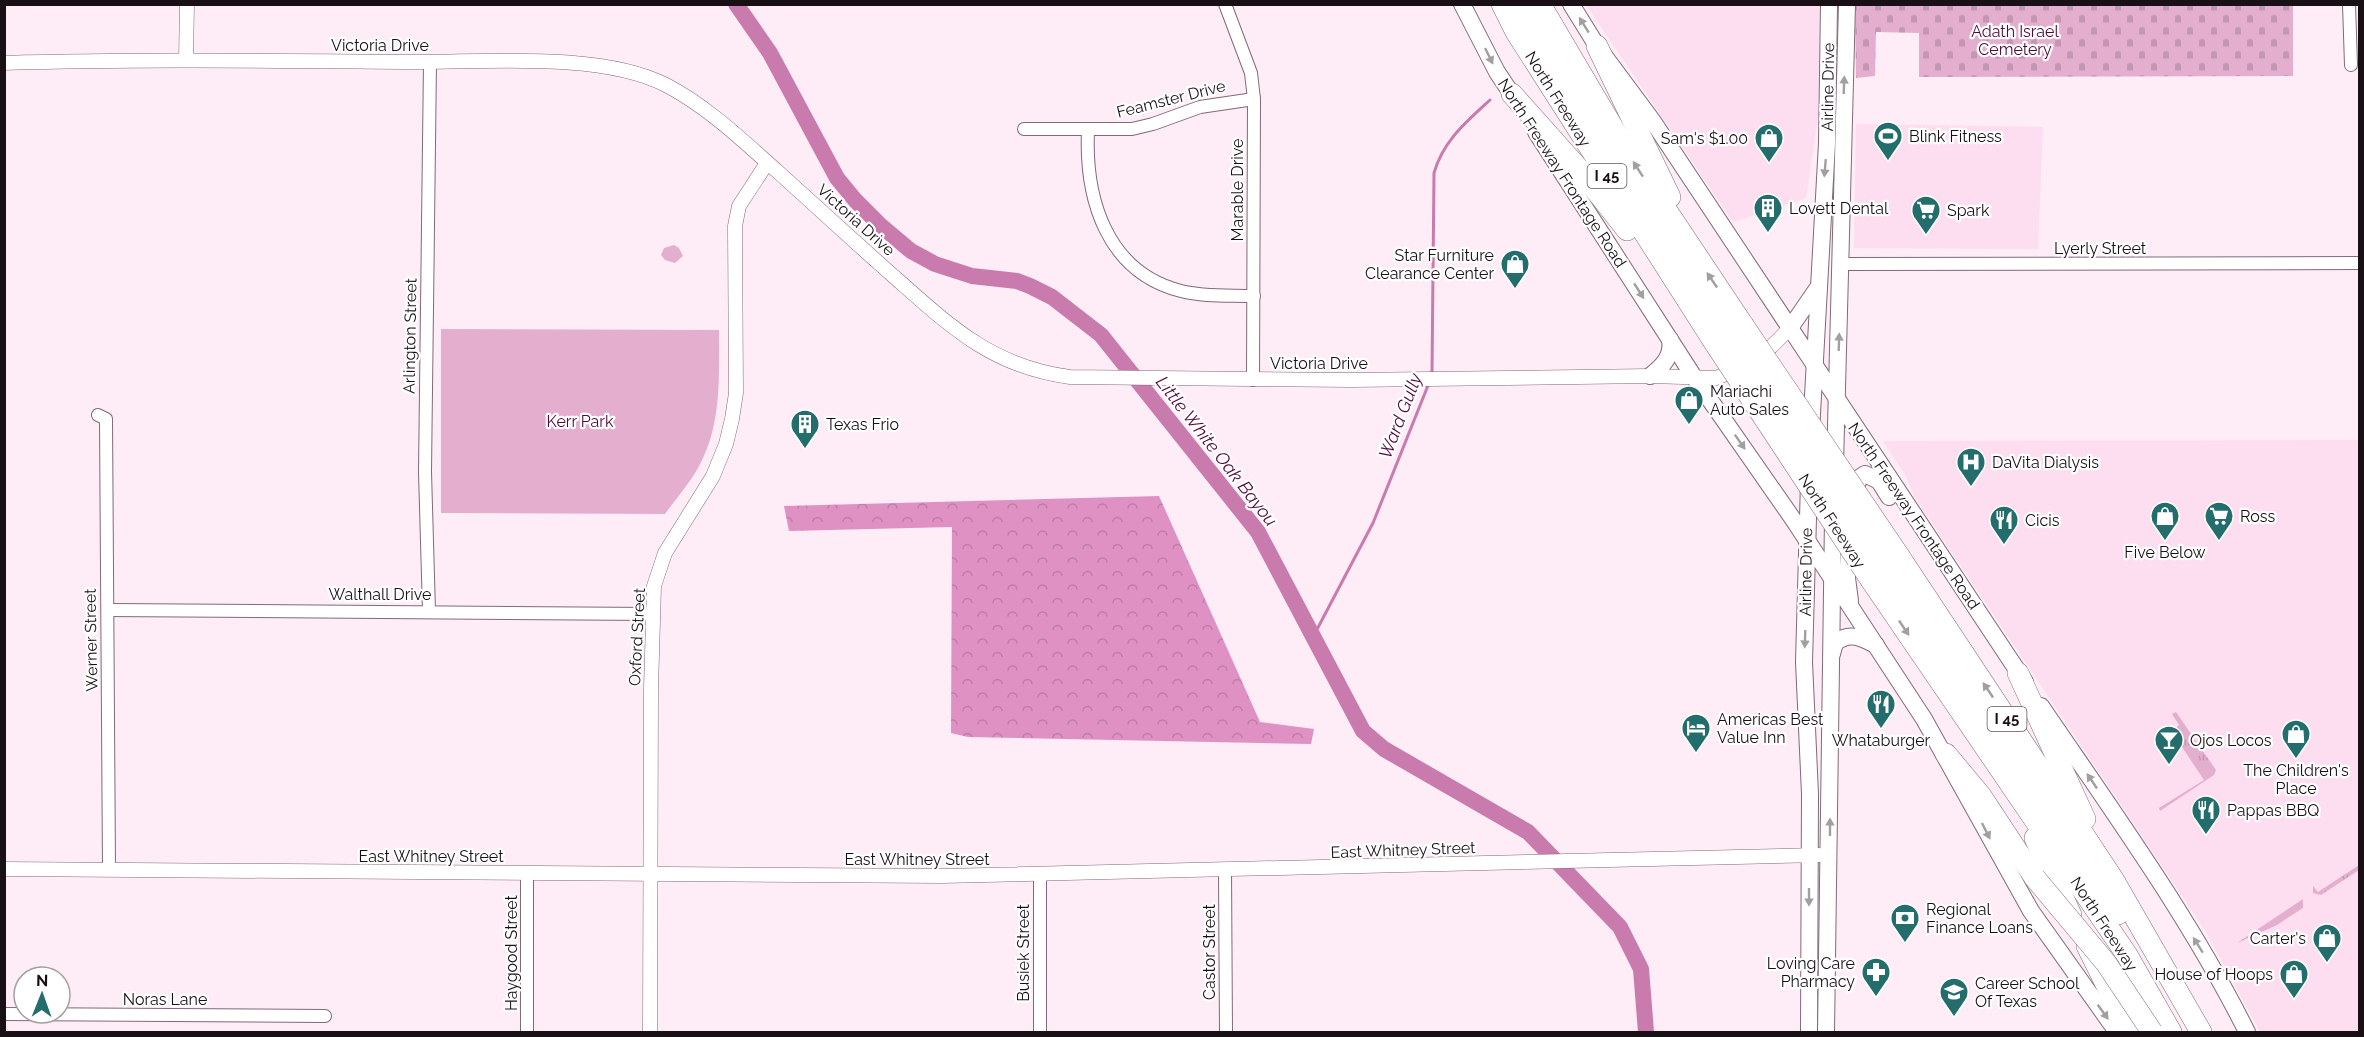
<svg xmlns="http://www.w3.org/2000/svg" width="2364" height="1037" viewBox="0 0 2364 1037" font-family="Raleway,sans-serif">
  <defs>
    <pattern id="grass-tufts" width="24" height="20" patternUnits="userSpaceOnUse" patternTransform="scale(1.5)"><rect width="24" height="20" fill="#e4afcf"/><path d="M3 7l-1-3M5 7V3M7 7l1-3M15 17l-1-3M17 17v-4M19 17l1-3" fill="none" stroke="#c396b1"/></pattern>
    <pattern id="forest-crowns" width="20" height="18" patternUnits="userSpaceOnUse" patternTransform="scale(1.5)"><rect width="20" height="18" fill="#e091c3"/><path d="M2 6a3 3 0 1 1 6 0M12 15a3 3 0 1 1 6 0" fill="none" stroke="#bf7ca7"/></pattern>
    <pattern id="cemetery-stones" width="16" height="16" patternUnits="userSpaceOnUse" patternTransform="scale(1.5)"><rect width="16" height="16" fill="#e4afcf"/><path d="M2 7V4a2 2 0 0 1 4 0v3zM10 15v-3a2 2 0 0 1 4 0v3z" fill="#c396b1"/></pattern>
  </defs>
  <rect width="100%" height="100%" fill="#feecf6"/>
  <g fill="#fcdef0">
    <polygon points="1586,5 1820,5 1818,117 1806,198 1733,222"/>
    <polygon points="1856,124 2043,127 2038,249 1854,248"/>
    <polygon points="2359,440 2359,1032 2260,1032 2206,932 1914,496 1906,476 1883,441"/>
  </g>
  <g fill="url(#grass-tufts)">
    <polygon points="2176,712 2216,770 2214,775 2160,811 2159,808 2204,780 2176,738 2180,736 2175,729 2179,725 2172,714"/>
    <polygon points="2359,865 2359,870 2321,895 2313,893 2313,886 2318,892"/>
    <polygon points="2303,899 2303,908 2277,925 2237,943"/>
  </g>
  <polygon fill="url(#forest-crowns)" points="1159,496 1260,722 1314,729 1311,744 968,737 951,733 952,527 789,531 784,506"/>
  <polygon fill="url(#cemetery-stones)" points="1855,5 2293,5 2293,76 1919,77 1919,33 1876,32 1875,76 1856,78"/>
  <g fill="#e4afcf">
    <polygon points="674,245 679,248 683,256 675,263 665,260 661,255 664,248"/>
    <path d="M441,329L719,330C719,377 722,426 698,468C689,484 676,499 665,514L441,513Z"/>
  </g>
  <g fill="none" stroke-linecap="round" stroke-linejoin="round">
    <g stroke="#c87bac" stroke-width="3">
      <path d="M1432,374L1434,173C1443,141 1466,122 1490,100"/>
      <polyline points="1313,637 1373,523 1429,383"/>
    </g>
    <polyline stroke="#c87bac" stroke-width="16" points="736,4 770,53 837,178 855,200 879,224 911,251 935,264 972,276 1017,281 1030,286 1052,297 1101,335 1258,532 1363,731 1384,749 1528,832 1620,927 1641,969 1646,1032"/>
    <g stroke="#7f6b77" stroke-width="14">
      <g id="minor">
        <polyline points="1225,4 1251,73 1254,99 1253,380"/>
        <polyline points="2349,4 2351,65"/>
        <polyline points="1024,129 1132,129 1153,124 1200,107 1254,99"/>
        <path d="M1088,131C1085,198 1106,272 1181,291C1204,297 1230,295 1254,296"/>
        <polyline points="1840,264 2360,263"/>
        <polyline points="98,415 106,419 109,869"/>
        <polyline points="108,610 652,614"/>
        <polyline points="429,611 425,472 430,62"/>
        <polyline points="1225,871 1226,1032"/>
        <polyline points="527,873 527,1032"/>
        <polyline points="1040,874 1040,1032"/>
        <polyline points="4,1014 325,1016"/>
      </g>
    </g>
    <g stroke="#7f6b77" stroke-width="15">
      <g id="tertiary">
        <polyline points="186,60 187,4"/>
        <path d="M4,63C142,59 279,61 416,62C489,62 602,52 666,85C708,107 742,140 777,171C818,208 858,245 899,281C954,330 995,367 1070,377L1352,380L1650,376L1716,378L1740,368"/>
        <polyline points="1756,357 1772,346 1790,328"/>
        <polyline points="4,869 942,876 1819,855"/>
        <polyline points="650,1032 651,689 654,586 665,553 713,476 726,444 732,419 736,393 735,226 739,206 767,163"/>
      </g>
    </g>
    <g stroke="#7f6b77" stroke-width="18">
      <g id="secondary">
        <polyline points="1462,4 1497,72 1519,105"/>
        <polyline points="1571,4 1597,46 1652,120 2025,682"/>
        <polyline points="1536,132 1694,377 1795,522 1924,719 2031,911 2117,1032"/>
        <polyline points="1790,328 1819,286"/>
        <path d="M1650,376C1663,366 1673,356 1670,339"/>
        <polyline points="1811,432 1827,143 1829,4"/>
        <polyline points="1835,465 1847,4"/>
        <polyline points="1809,482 1804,662 1810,794 1809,1032"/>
        <polyline points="1853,499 1859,478 1865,474 1879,481 1889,497"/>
        <polyline points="1850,543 1847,578 1850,601"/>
        <path d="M1832,654L1835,643C1850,631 1861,638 1876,645"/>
        <path d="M2041,706C2113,812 2190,918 2247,1032"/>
        <polyline points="1826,1032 1833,518"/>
      </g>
    </g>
    <g stroke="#7f6b77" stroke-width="22">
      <g id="motorway">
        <polyline points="1502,4 1516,32 1716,345"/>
        <polyline points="1522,4 1573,95 1729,335"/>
        <polyline points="1540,4 1625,148 1743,325"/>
        <polyline points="1597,46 1670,197"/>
        <polyline points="1512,94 1578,168 1627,230"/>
        <polyline points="1901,559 2113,879 2201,1032"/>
        <polyline points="1885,570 2118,914"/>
        <polyline points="1871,580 2127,955 2171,1032"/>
        <polyline points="2018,673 2085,819"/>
        <polyline points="1946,754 1981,796 2035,878"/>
        <polyline points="2035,838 2071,915"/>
        <polyline points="2087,946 2130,1032"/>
      </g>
    </g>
    <use href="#minor" stroke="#fff" stroke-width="12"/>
    <use href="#tertiary" stroke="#fff" stroke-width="14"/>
    <use href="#secondary" stroke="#fff" stroke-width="16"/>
    <use href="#motorway" stroke="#fff" stroke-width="21"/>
    <g stroke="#7f6b77" stroke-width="22" stroke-linecap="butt">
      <g id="motorway-bridge">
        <polyline points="1743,325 1901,559"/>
        <polyline points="1729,335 1885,570"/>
        <polyline points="1716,345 1871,580"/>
        <polyline points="2035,878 2106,963 2152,1032"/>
      </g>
    </g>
    <use href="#motorway-bridge" stroke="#fff" stroke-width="21"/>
  </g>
  <defs><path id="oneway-solid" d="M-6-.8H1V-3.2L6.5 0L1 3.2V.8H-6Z" transform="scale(1.5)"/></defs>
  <g fill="#a39fa1">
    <use href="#oneway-solid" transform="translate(1584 25) rotate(-122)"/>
    <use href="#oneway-solid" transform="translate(1489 56) rotate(64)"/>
    <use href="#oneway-solid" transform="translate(1844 85) rotate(-88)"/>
    <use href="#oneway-solid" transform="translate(1825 168) rotate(95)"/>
    <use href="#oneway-solid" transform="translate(1638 169) rotate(-123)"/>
    <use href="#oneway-solid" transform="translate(1712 280) rotate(-124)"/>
    <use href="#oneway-solid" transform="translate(1639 291) rotate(57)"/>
    <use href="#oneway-solid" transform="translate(1839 342) rotate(-88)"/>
    <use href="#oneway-solid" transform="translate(1740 442) rotate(55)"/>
    <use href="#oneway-solid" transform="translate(1904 628) rotate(56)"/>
    <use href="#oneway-solid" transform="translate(1805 639) rotate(92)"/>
    <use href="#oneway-solid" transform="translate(1988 690) rotate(-124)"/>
    <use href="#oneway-solid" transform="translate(2092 781) rotate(-124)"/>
    <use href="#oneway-solid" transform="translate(1830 827) rotate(-90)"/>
    <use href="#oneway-solid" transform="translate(1986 831) rotate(63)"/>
    <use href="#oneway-solid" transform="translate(1809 897) rotate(90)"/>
    <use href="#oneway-solid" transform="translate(2198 945) rotate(-122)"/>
    <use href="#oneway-solid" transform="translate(2103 1012) rotate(54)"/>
  </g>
  <defs>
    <g id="stadium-pin" transform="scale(1.5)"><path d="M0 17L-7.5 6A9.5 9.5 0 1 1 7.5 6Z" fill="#236e6c" stroke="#fff"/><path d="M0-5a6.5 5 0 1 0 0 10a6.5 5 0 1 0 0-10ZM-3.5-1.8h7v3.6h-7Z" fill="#fff"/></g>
    <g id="shop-pin" transform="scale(1.5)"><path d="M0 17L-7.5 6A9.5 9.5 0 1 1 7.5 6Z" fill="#236e6c" stroke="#fff"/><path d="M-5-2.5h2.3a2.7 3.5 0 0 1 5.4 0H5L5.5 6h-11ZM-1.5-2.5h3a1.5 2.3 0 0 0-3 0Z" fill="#fff"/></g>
    <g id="building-pin" transform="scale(1.5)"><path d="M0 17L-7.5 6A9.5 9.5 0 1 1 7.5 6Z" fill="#236e6c" stroke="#fff"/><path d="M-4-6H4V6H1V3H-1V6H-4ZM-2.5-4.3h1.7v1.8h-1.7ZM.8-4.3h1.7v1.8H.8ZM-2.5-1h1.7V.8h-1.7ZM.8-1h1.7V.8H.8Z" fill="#fff"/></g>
    <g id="supermarket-pin" transform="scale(1.5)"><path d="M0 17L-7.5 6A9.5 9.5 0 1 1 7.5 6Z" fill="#236e6c" stroke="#fff"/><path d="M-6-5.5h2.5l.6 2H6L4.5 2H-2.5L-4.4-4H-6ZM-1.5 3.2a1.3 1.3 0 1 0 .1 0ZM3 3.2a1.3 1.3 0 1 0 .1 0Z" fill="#fff"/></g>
    <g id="hospital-pin" transform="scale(1.5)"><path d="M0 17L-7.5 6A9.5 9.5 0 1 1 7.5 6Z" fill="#236e6c" stroke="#fff"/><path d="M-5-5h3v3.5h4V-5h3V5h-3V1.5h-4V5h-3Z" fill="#fff"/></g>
    <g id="restaurant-pin" transform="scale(1.5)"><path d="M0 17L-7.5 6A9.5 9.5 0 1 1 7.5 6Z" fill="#236e6c" stroke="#fff"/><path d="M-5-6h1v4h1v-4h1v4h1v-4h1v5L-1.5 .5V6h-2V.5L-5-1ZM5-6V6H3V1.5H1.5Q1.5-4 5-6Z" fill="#fff"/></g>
    <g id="hotel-pin" transform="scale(1.5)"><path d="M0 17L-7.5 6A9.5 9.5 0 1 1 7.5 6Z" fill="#236e6c" stroke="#fff"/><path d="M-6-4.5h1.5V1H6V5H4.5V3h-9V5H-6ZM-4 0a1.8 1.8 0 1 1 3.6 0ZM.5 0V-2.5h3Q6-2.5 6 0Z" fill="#fff"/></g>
    <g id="bar-pin" transform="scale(1.5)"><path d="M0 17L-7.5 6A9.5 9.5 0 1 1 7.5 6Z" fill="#236e6c" stroke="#fff"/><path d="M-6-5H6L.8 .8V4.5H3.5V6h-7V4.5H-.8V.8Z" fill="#fff"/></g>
    <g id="bank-pin" transform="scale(1.5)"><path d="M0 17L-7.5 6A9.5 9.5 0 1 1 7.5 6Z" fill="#236e6c" stroke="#fff"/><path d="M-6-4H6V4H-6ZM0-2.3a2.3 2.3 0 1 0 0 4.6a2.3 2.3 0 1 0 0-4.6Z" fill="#fff"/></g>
    <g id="pharmacy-pin" transform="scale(1.5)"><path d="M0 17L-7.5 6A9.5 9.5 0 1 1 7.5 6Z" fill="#236e6c" stroke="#fff"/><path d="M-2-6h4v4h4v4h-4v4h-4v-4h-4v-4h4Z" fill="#fff"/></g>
    <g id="university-pin" transform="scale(1.5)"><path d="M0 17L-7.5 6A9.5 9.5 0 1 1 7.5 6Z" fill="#236e6c" stroke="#fff"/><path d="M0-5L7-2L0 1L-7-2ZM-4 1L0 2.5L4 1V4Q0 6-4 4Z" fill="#fff"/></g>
  </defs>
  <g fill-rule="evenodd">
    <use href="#stadium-pin" x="1888" y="136"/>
    <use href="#shop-pin" x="1769" y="138"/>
    <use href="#building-pin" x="1768" y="208"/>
    <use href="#supermarket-pin" x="1926" y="210"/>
    <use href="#shop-pin" x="1515" y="264"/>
    <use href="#shop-pin" x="1689" y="400"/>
    <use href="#building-pin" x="805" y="424"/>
    <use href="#hospital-pin" x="1971" y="462"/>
    <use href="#shop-pin" x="2165" y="516"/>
    <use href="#supermarket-pin" x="2219" y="516"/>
    <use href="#restaurant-pin" x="2004" y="520"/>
    <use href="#restaurant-pin" x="1881" y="704"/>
    <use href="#hotel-pin" x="1696" y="728"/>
    <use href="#shop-pin" x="2296" y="734"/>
    <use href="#bar-pin" x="2169" y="740"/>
    <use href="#restaurant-pin" x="2206" y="810"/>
    <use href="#bank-pin" x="1905" y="918"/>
    <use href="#shop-pin" x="2327" y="938"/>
    <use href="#pharmacy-pin" x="1876" y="972"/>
    <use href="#shop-pin" x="2294" y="974"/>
    <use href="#university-pin" x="1954" y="992"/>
  </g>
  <g text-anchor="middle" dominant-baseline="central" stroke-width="4.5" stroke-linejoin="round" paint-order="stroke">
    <g fill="#fff" stroke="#5d585b" stroke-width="1.5">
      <rect x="1587.5" y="164" width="39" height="24" rx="4.5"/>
      <rect x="1987.5" y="707" width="39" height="24" rx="4.5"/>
    </g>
    <g font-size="15" font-weight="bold" fill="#181015">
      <text x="1607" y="176">I 45</text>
      <text x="2007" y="719">I 45</text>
    </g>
    <g font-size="16" fill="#4f093c" stroke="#fff">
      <text x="2015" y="31">Adath Israel<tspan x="2015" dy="18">Cemetery</tspan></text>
      <text x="580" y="421">Kerr Park</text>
    </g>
    <g font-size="16" fill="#181015" stroke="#fff">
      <text x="380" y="45">Victoria Drive</text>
      <text transform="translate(1828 87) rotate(-89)">Airline Drive</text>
      <text transform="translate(1171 99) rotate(-14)">Feamster Drive</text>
      <text transform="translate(1558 99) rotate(58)">North Freeway</text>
      <text transform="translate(1562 173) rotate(57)">North Freeway Frontage Road</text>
      <text transform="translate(1237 190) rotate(-90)">Marable Drive</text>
      <text transform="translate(856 220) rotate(42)">Victoria Drive</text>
      <text x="2100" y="248">Lyerly Street</text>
      <text transform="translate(410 336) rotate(-89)">Arlington Street</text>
      <text x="1319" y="363">Victoria Drive</text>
      <text transform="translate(1914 516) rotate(56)">North Freeway Frontage Road</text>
      <text transform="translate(1832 521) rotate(57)">North Freeway</text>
      <text transform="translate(1806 572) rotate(-89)">Airline Drive</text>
      <text x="380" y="594">Walthall Drive</text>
      <text transform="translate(637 637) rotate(-87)">Oxford Street</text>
      <text transform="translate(91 640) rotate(-91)">Werner Street</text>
      <text transform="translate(1403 850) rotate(-2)">East Whitney Street</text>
      <text x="431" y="856">East Whitney Street</text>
      <text x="917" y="859">East Whitney Street</text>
      <text transform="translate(2104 924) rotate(57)">North Freeway</text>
      <text transform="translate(1209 952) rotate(-90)">Castor Street</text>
      <text transform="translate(511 953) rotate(-90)">Haygood Street</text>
      <text transform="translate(1023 953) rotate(-90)">Busiek Street</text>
      <text x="165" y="999">Noras Lane</text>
    </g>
    <g font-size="16" fill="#181015" stroke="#fff" text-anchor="start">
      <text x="1909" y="136">Blink Fitness</text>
      <text x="1748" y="138" text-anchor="end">Sam's $1.00</text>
      <text x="1789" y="208">Lovett Dental</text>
      <text x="1947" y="210">Spark</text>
      <text x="1494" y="255" text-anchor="end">Star Furniture<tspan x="1494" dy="18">Clearance Center</tspan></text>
      <text x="1710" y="391">Mariachi<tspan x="1710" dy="18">Auto Sales</tspan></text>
      <text x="826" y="424">Texas Frio</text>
      <text x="1992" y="462">DaVita Dialysis</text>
      <text x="2240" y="516">Ross</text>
      <text x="2025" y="520">Cicis</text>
      <text x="2165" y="552" text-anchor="middle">Five Below</text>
      <text x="1717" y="719">Americas Best<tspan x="1717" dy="18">Value Inn</tspan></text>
      <text x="1881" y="740" text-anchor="middle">Whataburger</text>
      <text x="2190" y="740">Ojos Locos</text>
      <text x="2296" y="770" text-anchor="middle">The Children's<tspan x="2296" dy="18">Place</tspan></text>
      <text x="2227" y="810">Pappas BBQ</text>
      <text x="1926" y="909">Regional<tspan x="1926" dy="18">Finance Loans</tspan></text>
      <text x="2306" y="938" text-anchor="end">Carter's</text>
      <text x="1855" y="963" text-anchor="end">Loving Care<tspan x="1855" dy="18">Pharmacy</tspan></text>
      <text x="2273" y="974" text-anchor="end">House of Hoops</text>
      <text x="1975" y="983">Career School<tspan x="1975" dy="18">Of Texas</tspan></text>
    </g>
    <g font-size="18" font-style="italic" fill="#510b3e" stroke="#fff">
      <text transform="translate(1400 416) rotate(-69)">Ward Gully</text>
      <text transform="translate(1217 451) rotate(52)">Little White Oak Bayou</text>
    </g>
  </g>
  <rect width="2364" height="1037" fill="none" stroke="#181015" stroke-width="12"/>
  <g transform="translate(42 995) rotate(1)"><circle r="28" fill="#ffffff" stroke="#a39fa1" stroke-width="1.5"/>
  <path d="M0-4.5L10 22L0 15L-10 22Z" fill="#236e6c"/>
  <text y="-9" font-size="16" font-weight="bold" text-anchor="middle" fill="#181015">N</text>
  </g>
</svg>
